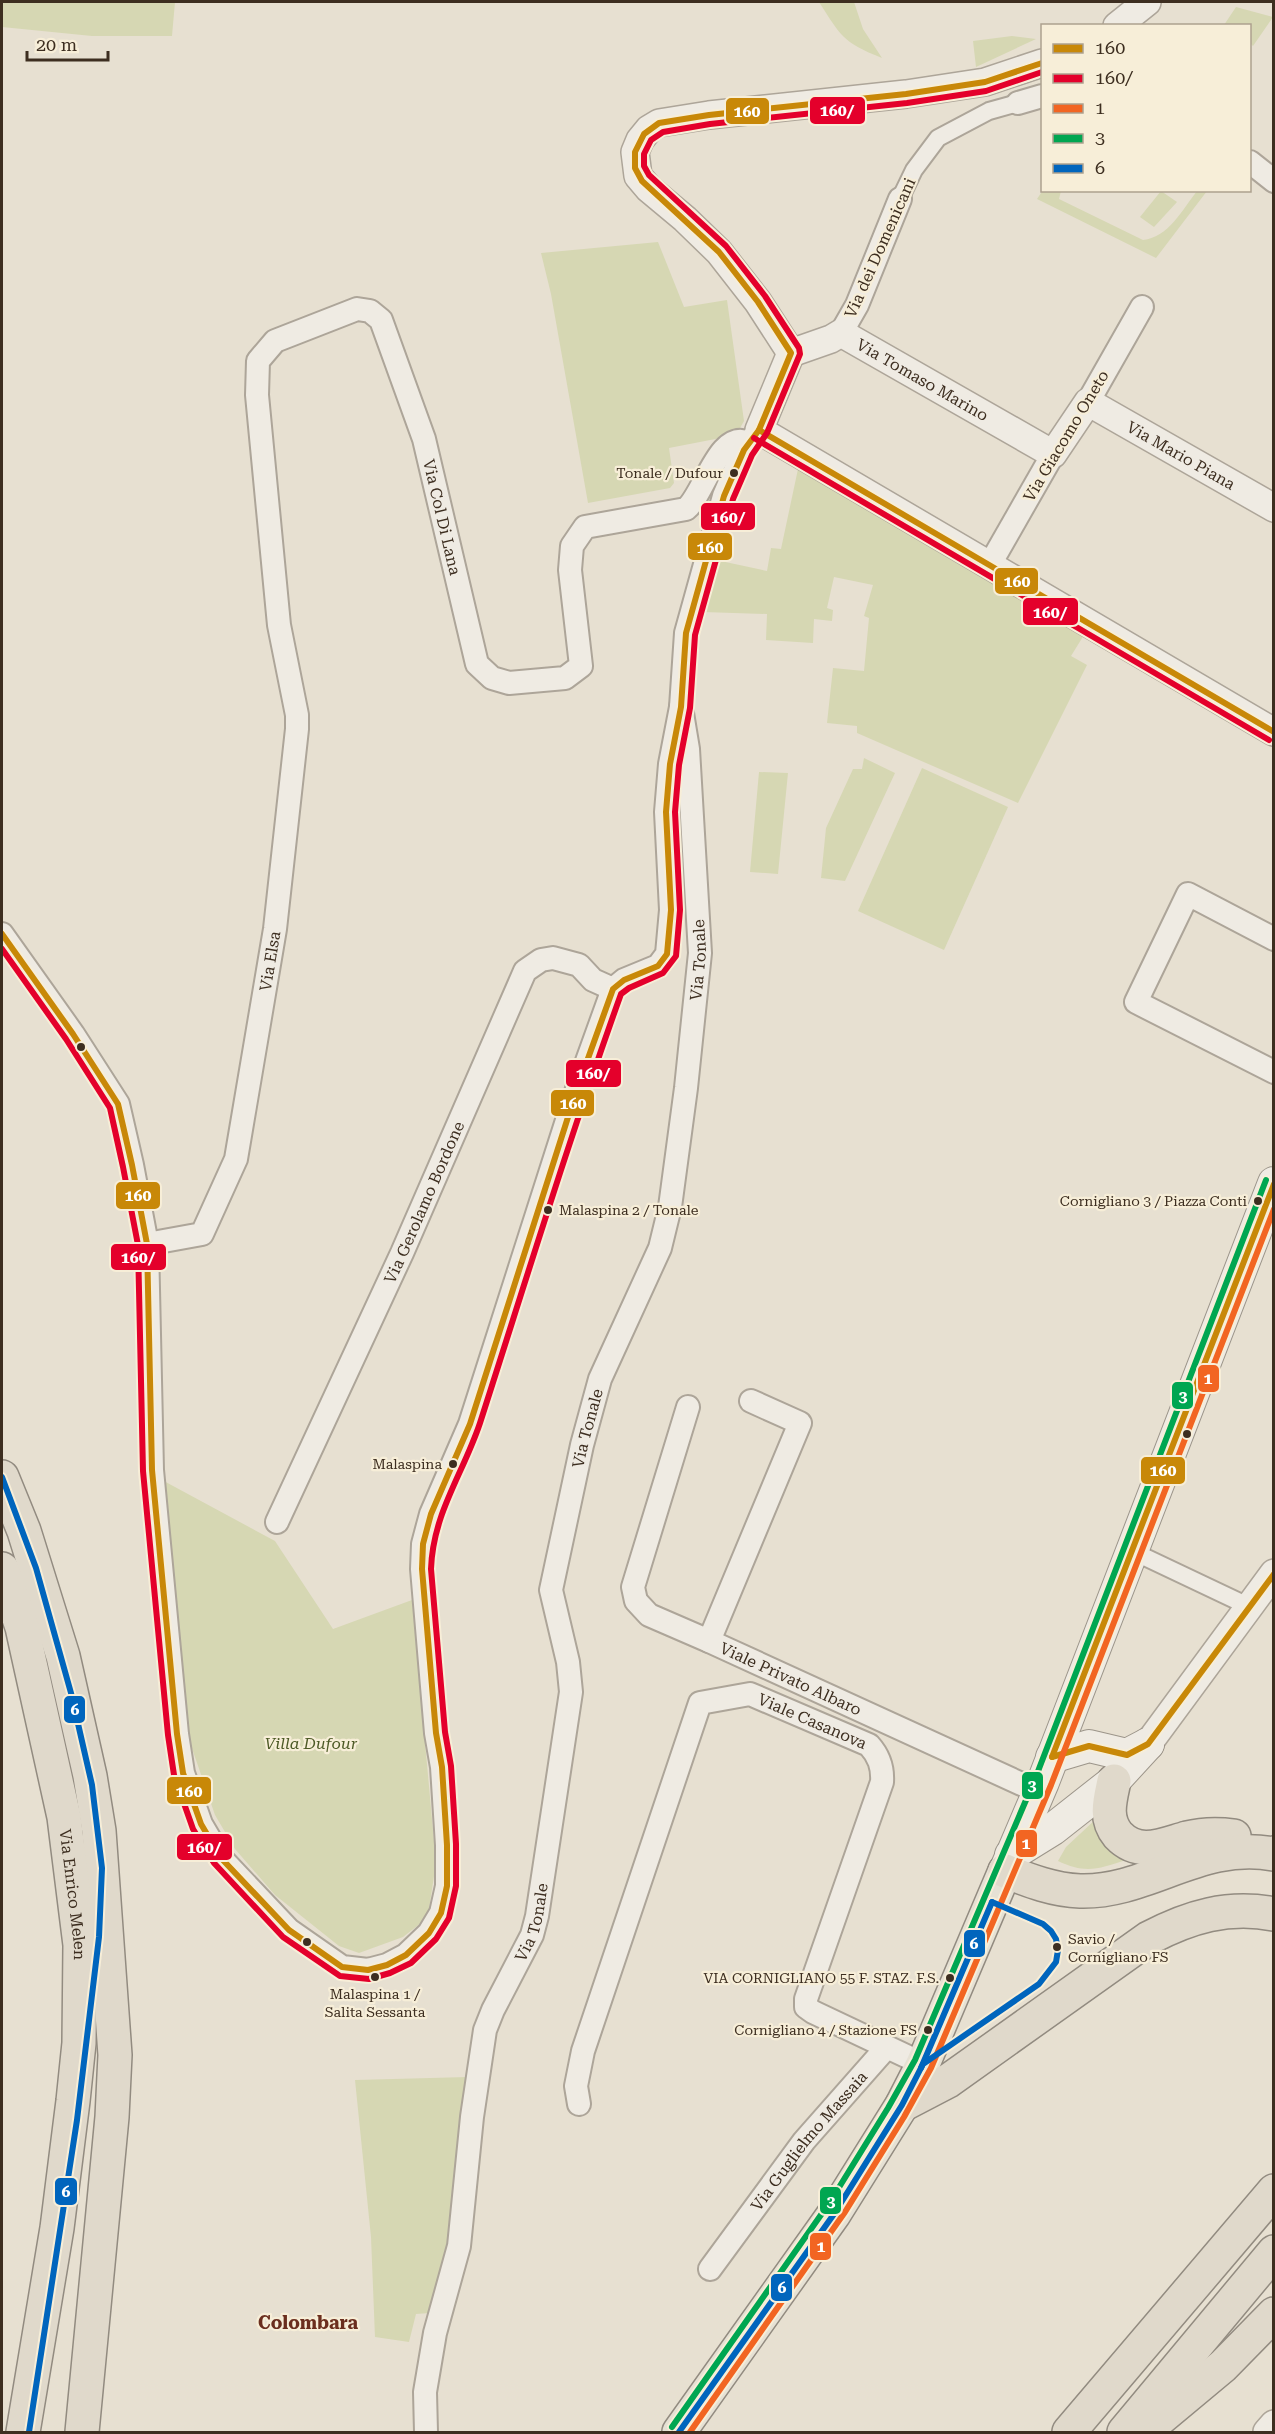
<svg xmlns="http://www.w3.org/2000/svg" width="1275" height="2434" viewBox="0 0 1275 2434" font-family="'Roboto Serif',serif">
  <rect width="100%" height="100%" fill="#e7e0d1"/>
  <g fill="#d6d7b3">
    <polygon points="2,2 175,2 172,36 92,36 2,27"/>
    <path d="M819,2H854L863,29L882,58C842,42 841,36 819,2Z"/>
    <polygon points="1236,7 1273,17 1253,46 1250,43 1250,26 1224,25"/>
    <polygon points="1012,36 1036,39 976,67 973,41"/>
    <path d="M1043,190L1061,191L1059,199L1143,240C1169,237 1182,210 1197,191H1207L1156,258L1037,199Z"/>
    <polygon points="1161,191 1177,202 1154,227 1140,217"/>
    <polygon points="658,242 684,307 727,300 744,421 736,435 669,448 674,483 670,488 588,503 551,294 541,253"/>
    <polygon points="798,469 1084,635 1071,656 1087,665 1018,803 857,733 857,726 827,723 833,668 864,671 869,618 864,616 873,585 834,577 827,608 833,610 832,621 814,619 813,643 766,640 767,614 703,612 716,560 767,571 771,548 781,549"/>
    <polygon points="864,758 895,773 845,881 821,878 826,828 853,769 862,769"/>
    <polygon points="922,768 1008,807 944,950 858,911"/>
    <polygon points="759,772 788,773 778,874 750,872"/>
    <polygon points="162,1480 275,1541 333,1629 412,1600 436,1863 429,1909 421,1923 403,1937 359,1953 339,1946 275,1895 235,1849 215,1815 186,1731"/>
    <path d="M1096,1819L1126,1860C1099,1869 1085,1874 1058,1861L1066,1847Z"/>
    <polygon points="468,2077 451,2248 430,2313 416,2314 409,2342 375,2337 371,2237 355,2080"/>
  </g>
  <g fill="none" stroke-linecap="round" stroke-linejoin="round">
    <g stroke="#ada599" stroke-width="20">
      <g id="pedestrian">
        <polyline points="900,199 914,170 938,138 989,111 1018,103"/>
        <polyline points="1132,1551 1248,1606"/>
      </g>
    </g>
    <g stroke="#ada599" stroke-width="26">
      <g id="minor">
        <polyline points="1018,103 1042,96"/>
        <polyline points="1250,162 1274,181"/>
        <polyline points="841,333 857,305 900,199"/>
        <polyline points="1088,402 1142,307"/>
        <polyline points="989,566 1053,454"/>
        <polyline points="2,934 73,1034 118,1104 132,1165 147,1244 152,1470 177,1734 183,1773 201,1824 221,1858 289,1930 342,1967 368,1970 387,1965 406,1955 429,1933 441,1913 447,1886 447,1845 442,1767 436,1733 422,1569 423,1544 431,1514 470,1424 577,1089 613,989 624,980 658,966 667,954 671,910 666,812 670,764 681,707"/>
        <polyline points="1274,939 1188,894 1136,1002 1274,1072"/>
        <path id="s1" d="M147,1244L202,1234L236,1159L275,929L297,729V715L279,625L257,395L258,361L275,341L357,309L370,311L381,320L424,439L477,664L492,678L509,683L565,678L581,666L570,570L572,546L585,527L686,509C704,495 719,428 749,443"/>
        <path id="s2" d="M751,1401L800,1423L709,1641L1039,1792"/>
        <polyline points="688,1407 633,1587 636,1601 649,1615 709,1641"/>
        <path id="s3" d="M277,1522L402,1253L525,971L541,960L553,958L579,965L593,980L613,989"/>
        <path id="s4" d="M579,2104L576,2086L583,2051L700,1703L750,1694L869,1745C879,1756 883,1767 882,1782L806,1999V2007L813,2012L923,2064"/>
        <path id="s5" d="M710,2269L804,2141L886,2048"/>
        <path id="s6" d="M426,2432L425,2392L435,2333L459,2246L472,2117L485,2030L493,2010L532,1935L537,1916L571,1692L568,1662L551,1590L582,1445L600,1379L660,1248L670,1207L686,1088L700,953L688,749L681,707L686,633L724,496L744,450L759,430"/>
      </g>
    </g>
    <g stroke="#ada599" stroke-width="30">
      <g id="tertiary">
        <polyline points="1117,26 1147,2"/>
        <polyline points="791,353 758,302 719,252 685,219 649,189 638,176 635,152 640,140 649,129 659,123 709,115 906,94 985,82 1042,63"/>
        <polyline points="791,353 759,430 1274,732"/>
        <path id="s7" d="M791,353L831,339L841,333L1053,454L1088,402L1274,508"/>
        <polyline points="1148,1744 1274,1573"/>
        <polyline points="1267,2432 1274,2424"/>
      </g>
    </g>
    <g stroke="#9c958a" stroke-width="34">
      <g id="secondary">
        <polyline points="1052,1757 1089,1746 1127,1755 1148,1744"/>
        <polyline points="1011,1855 1053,1829 1114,1781 1148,1744"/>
        <polyline points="1005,1871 1043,1782 1274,1183"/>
      </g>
    </g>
    <g stroke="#928b80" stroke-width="36">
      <polyline id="primary" points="679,2432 834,2214 902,2105 923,2064 1005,1871"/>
    </g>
    <g stroke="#928b80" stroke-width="36">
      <g id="trunk">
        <polyline points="2,1477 24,1531 63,1656 90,1776 99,1831 115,2055 112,2117 82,2432"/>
        <path id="s8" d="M2,1569L22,1627L64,1817L80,1945L79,2043L73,2101L57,2228L23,2432"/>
        <path d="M1114,1781C1110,1800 1104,1818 1118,1835C1139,1857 1162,1845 1187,1838C1203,1834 1219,1834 1234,1836"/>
        <path d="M1005,1871C1030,1881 1054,1890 1080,1891C1148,1893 1201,1840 1274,1854"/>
        <path d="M902,2105L948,2081L1149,1938C1189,1917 1228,1905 1274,1914"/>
        <polyline points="1145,2431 1223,2366 1274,2314"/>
        <polyline points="1069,2432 1274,2191"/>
        <polyline points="1124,2432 1274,2252"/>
      </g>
    </g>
    <use href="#pedestrian" stroke="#efebe3" stroke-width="16"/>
    <use href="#minor" stroke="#efebe3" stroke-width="22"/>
    <use href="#tertiary" stroke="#efebe3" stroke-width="27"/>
    <use href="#secondary" stroke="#efebe3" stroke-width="32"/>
    <use href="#primary" stroke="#e6e1d4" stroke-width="33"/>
    <use href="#trunk" stroke="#e0d9cb" stroke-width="33"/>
    <g stroke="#f7eed8" stroke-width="10">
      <g id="bus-1">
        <polyline points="759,430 1274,732"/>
        <polyline points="2,934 73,1034 118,1104 132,1165 147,1244 152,1470 177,1734 183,1773 201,1824 221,1858 289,1930 342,1967 368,1970 387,1965 406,1955 429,1933 441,1913 447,1886 447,1845 442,1767 436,1733 422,1569 423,1544 431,1514 470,1424 577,1089 613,989 624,980 658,966 667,954 671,910 666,812 670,764 681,707 686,633 724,496 744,450 759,430 791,353 758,302 719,252 642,181 635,168 635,152 644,134 659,123 709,115 906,94 985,82 1042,63"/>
        <polyline points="1052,1757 1274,1184"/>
        <polyline points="1052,1757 1089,1746 1127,1755 1148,1744 1274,1574"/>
      </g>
    </g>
    <g stroke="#f7eed8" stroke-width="10">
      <g id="bus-2">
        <polyline points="754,438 1269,740"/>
        <path d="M2,949L66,1039L110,1108L123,1167L138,1245L143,1471L168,1735L174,1775L193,1829L214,1863L283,1937L340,1976L369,1979L390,1973L411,1963L436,1939L449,1918L456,1886V1844L451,1766L445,1732L431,1569C433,1513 463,1474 480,1423C526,1280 570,1136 621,994L629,988L663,973L676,956L680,910L675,812L679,765L690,708L695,635L733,499L752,455L767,433L800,354L799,348L765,296L726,246L649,175L644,166V154L651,140L663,132L710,124L907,103L986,91L1042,72"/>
      </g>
    </g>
    <g stroke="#f7eed8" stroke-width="10">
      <polyline id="bus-3" points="690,2432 845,2212 904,2117 931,2068 1051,1785 1274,1209"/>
    </g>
    <g stroke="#f7eed8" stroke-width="10">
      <polyline id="bus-4" points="672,2427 830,2202 888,2108 915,2060 1035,1779 1266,1180"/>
    </g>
    <g stroke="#f7eed8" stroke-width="10">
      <g id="bus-5">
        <polyline points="2,1477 36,1568 71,1693 92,1785 102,1868 99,1937 77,2120 29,2432"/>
        <polyline points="921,2068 992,1902"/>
        <polyline points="679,2432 834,2214 902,2105 923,2064 1039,1984 1056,1962 1058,1950 1056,1939 1051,1931 1043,1924 992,1902"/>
      </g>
    </g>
    <use href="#bus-1" stroke="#c88808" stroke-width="6"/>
    <use href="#bus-2" stroke="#e4002b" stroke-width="6"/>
    <use href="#bus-3" stroke="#f26522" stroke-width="6"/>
    <use href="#bus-4" stroke="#00a651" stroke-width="6"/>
    <use href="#bus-5" stroke="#0065bd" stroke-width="6"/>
  </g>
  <g fill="#3d2e20" stroke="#f7eed8" stroke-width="2">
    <circle cx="734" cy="473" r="5"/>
    <circle cx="81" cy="1047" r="5"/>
    <circle cx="1258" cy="1201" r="5"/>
    <circle cx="548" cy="1210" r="5"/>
    <circle cx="1187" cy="1434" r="5"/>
    <circle cx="453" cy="1464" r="5"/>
    <circle cx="307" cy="1942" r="5"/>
    <circle cx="1057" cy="1947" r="5"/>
    <circle cx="375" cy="1977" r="5"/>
    <circle cx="950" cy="1978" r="5"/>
    <circle cx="928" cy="2030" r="5"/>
  </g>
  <g text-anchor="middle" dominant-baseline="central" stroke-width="4.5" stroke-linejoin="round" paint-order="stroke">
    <g font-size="14" fill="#3d2e20" stroke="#f7eed8" text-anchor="end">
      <text x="723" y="473">Tonale / Dufour</text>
      <text x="1247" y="1201">Cornigliano 3 / Piazza Conti</text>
      <text x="559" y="1210" text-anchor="start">Malaspina 2 / Tonale</text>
      <text x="442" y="1464">Malaspina</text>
      <text x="1068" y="1939" text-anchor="start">Savio /<tspan x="1068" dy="18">Cornigliano FS</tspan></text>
      <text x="939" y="1978">VIA CORNIGLIANO 55 F. STAZ. F.S.</text>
      <text x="375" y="1994" text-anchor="middle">Malaspina 1 /<tspan x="375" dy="18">Salita Sessanta</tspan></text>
      <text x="917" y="2030">Cornigliano 4 / Stazione FS</text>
    </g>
    <g font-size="16" fill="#3d2e20" stroke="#f7eed8">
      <text transform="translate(880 248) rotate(-66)">Via dei Domenicani</text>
      <text stroke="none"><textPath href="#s7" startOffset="148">Via Tomaso Marino</textPath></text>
      <text transform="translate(1066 436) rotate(-59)">Via Giacomo Oneto</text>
      <text stroke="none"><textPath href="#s7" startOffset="468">Via Mario Piana</textPath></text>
      <text stroke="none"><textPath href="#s1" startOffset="1292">Via Col Di Lana</textPath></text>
      <text stroke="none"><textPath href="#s6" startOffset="1516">Via Tonale</textPath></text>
      <text stroke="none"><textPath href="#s1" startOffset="339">Via Elsa</textPath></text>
      <text stroke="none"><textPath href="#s3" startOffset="352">Via Gerolamo Bordone</textPath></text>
      <text stroke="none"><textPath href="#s6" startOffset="1030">Via Tonale</textPath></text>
      <text stroke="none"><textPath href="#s2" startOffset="380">Viale Privato Albaro</textPath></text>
      <text stroke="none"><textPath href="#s4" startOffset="540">Viale Casanova</textPath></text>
      <text stroke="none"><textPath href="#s8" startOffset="334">Via Enrico Melen</textPath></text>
      <text stroke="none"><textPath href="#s6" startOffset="526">Via Tonale</textPath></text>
      <text stroke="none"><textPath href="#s5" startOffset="162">Via Guglielmo Massaia</textPath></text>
    </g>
    <g font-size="16" font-style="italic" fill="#4d5a26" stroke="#f7eed8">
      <text x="311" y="1743">Villa Dufour</text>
    </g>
    <g font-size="18" font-weight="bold" fill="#6b2e1e" stroke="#f7eed8">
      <text x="308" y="2322">Colombara</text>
    </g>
  </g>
  <g stroke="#f7eed8" stroke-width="2">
    <rect x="809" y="96" width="57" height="29" rx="6" fill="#e4002b"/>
    <rect x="725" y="97" width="45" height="28" rx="6" fill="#c88808"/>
    <rect x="700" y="502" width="56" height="29" rx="6" fill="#e4002b"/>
    <rect x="687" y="532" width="46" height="29" rx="6" fill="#c88808"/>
    <rect x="994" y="567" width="45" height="28" rx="6" fill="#c88808"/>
    <rect x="1022" y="597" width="57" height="29" rx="6" fill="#e4002b"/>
    <rect x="565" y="1059" width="57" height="29" rx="6" fill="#e4002b"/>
    <rect x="550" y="1089" width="45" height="28" rx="6" fill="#c88808"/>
    <rect x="115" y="1181" width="46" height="29" rx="6" fill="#c88808"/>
    <rect x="110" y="1243" width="57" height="28" rx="6" fill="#e4002b"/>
    <rect x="1197" y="1364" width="23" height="29" rx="6" fill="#f26522"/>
    <rect x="1171" y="1381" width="23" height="29" rx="6" fill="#00a651"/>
    <rect x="1140" y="1456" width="46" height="29" rx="6" fill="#c88808"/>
    <rect x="63" y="1695" width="23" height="29" rx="6" fill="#0065bd"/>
    <rect x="1021" y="1771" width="23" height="29" rx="6" fill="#00a651"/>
    <rect x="166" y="1776" width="46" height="29" rx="6" fill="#c88808"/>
    <rect x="1015" y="1829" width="23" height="29" rx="6" fill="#f26522"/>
    <rect x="176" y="1833" width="57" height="28" rx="6" fill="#e4002b"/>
    <rect x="963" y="1929" width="23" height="29" rx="6" fill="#0065bd"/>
    <rect x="54" y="2177" width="24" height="29" rx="6" fill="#0065bd"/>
    <rect x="819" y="2186" width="23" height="29" rx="6" fill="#00a651"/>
    <rect x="809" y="2232" width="23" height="29" rx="6" fill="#f26522"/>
    <rect x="770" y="2273" width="23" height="29" rx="6" fill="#0065bd"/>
  </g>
  <g font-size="16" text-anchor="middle" font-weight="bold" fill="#fff">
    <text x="837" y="116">160/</text>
    <text x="747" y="117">160</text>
    <text x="728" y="523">160/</text>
    <text x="710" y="553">160</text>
    <text x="1017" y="587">160</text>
    <text x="1050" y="618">160/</text>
    <text x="593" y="1079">160/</text>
    <text x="573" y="1109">160</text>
    <text x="138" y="1201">160</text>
    <text x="138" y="1263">160/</text>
    <text x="1208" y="1384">1</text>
    <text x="1183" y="1402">3</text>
    <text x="1163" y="1476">160</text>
    <text x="75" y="1715">6</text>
    <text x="1032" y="1791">3</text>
    <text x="189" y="1797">160</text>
    <text x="1026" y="1849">1</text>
    <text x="204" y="1853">160/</text>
    <text x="974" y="1949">6</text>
    <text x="66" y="2197">6</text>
    <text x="831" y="2207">3</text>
    <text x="821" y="2252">1</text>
    <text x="782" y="2293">6</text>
  </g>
  <rect width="1275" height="2434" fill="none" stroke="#3d2e20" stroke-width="6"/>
  <rect x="1041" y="24" width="210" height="168" fill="#f7eed8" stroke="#ada18e" stroke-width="1.5"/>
  <rect x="1053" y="44" width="30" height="9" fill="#c88808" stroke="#ada18e" stroke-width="1.5"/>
  <text x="1095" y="54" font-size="18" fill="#3d2e20">160</text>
  <rect x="1053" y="74" width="30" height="9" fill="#e4002b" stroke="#ada18e" stroke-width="1.5"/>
  <text x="1095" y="84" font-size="18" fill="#3d2e20">160/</text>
  <rect x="1053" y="104" width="30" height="9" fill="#f26522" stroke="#ada18e" stroke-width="1.5"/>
  <text x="1095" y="114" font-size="18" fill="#3d2e20">1</text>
  <rect x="1053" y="134" width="30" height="9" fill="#00a651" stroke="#ada18e" stroke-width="1.5"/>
  <text x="1095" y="144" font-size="18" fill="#3d2e20">3</text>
  <rect x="1053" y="164" width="30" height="9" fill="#0065bd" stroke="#ada18e" stroke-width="1.5"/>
  <text x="1095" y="174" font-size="18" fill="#3d2e20">6</text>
  <path d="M27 51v9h81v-9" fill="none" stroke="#3d2e20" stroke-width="3"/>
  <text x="36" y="51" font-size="18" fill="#3d2e20" stroke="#f7eed8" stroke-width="4.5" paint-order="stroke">20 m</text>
</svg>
